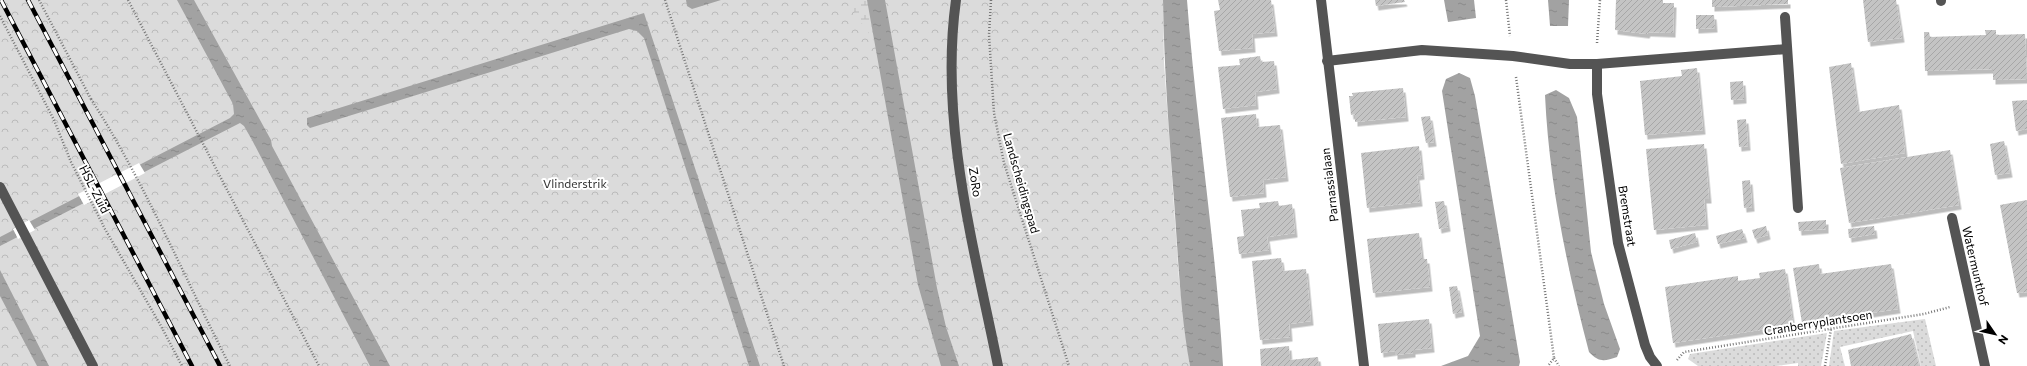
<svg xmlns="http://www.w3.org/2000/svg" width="2027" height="366" viewBox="0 0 2027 366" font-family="Commissioner,sans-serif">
  <defs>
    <pattern id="grass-dots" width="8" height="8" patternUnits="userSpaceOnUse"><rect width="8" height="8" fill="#dbdbdb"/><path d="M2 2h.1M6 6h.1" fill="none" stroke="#bababa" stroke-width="1.8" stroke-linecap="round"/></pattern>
    <pattern id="forest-crowns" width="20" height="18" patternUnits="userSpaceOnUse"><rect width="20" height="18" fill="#dbdbdb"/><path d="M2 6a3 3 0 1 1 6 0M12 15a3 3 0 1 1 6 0" fill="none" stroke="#bababa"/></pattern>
    <pattern id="wetland-marsh" width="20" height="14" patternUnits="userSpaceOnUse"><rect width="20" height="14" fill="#dbdbdb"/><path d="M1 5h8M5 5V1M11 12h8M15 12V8" fill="none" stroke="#bababa"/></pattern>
    <pattern id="water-ripples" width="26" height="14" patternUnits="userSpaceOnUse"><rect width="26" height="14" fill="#a2a2a2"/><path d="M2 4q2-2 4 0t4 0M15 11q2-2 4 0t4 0" fill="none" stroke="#8a8a8a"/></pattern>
    <pattern id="building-hatch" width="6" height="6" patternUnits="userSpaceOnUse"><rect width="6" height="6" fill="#c4c4c4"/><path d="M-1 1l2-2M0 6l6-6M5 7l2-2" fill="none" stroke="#a7a7a7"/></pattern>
    <filter id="shadow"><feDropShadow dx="2.5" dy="4.5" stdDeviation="0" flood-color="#0004"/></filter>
  </defs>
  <rect width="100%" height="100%" fill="#fff"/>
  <g fill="url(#grass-dots)">
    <polygon points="1925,319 1936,366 1921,366 1913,331 1840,347 1845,366 1829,366 1834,331"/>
    <polygon points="1827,333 1821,366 1798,366 1798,363 1776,366 1698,366 1688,359 1690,354"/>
  </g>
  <polygon fill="url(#forest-crowns)" points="0,0 1163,0 1164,62 1179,279 1190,366 0,366"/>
  <polygon fill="url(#wetland-marsh)" points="846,0 867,0 874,41"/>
  <g fill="url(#water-ripples)">
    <polygon points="177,0 194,0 271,140 272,146 390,366 370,366 252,140 244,126 240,123 0,246 0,237 230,118 234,114 233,104"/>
    <polygon points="686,0 721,0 692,9 687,6"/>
    <polygon points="867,0 885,0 937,288 946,327 959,366 941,366 918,285"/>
    <path d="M1163,0H1187C1196,122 1216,244 1223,366H1190C1180,311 1178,255 1174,200C1169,133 1164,67 1163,0Z"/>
    <polygon points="1444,0 1474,0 1476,18 1448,22"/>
    <polygon points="1548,0 1569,0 1568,26 1550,26"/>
    <polygon points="644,13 760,366 749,366 644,38 637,31 629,29 310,128 307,125 307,118"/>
    <polygon points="1459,73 1470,78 1475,96 1520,362 1519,366 1441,366 1468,356 1480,336 1442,91 1446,79"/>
    <path d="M1556,90L1569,98L1577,117L1591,252L1604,304L1620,349L1617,357C1605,361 1599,363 1589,352C1567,268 1549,182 1545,95Z"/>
    <polygon points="0,270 49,366 37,366 0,296"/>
  </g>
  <g fill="#fff">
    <polygon points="139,163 145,173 84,205 78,194"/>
    <polygon points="29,220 35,230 18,239 13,229"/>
  </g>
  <g fill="url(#building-hatch)" filter="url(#shadow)">
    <polygon points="1218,0 1271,0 1275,32 1252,34 1253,48 1219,51 1214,11 1220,10"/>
    <polygon points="1375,0 1404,0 1405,2 1376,6"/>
    <polygon points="1616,0 1663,0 1663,3 1674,3 1673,33 1648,32 1647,34 1615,30"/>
    <polygon points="1712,0 1788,0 1788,4 1712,7"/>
    <polygon points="1863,0 1896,0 1902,38 1868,42"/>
    <polygon points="1696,15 1714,15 1715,28 1696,29"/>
    <polygon points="1985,30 1996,30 1996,35 2025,34 2027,79 1993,80 1993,69 1925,71 1924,32 1929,32 1930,37 1986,35"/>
    <polygon points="1260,56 1261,62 1274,61 1277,89 1255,92 1256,105 1223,109 1218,67 1240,65 1239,59"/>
    <polygon points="1851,63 1858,112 1899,105 1905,153 1841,164 1829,67"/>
    <polygon points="1697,68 1703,130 1645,135 1640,81 1682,76 1681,70"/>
    <polygon points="1743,81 1744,99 1731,100 1730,82"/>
    <polygon points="1403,88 1406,117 1355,122 1355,114 1351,115 1349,96 1353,96 1352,93"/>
    <polygon points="2027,100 2027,129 2016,131 2012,101"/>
    <polygon points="1256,114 1257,127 1280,125 1286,177 1263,180 1264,193 1230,197 1221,118"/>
    <polygon points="1430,116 1434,142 1426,143 1421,117"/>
    <polygon points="1746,119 1748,146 1739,147 1737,120"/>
    <polygon points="2004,141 2010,173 1995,175 1990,144"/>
    <polygon points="1704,144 1709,199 1704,199 1706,225 1654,230 1646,149"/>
    <polygon points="1419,146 1422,175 1417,176 1420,202 1367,208 1361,153"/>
    <polygon points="1950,150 1959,205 1849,223 1840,168"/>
    <polygon points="1750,180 1752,207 1744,208 1742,181"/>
    <polygon points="2027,200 2027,292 2017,293 2000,205"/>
    <polygon points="1278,201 1279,206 1292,204 1295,233 1267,237 1269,250 1239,254 1237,237 1244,236 1241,210 1260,208 1259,203"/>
    <polygon points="1444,201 1448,227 1439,229 1435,202"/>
    <polygon points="1826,220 1826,229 1799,231 1798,222"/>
    <polygon points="1766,226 1768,235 1755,239 1752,230"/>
    <polygon points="1874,226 1875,234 1849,238 1848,229"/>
    <polygon points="1742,229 1745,238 1718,244 1716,236"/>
    <polygon points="1419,233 1422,259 1427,259 1430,287 1373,293 1367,239"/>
    <polygon points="1695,233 1697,242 1671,249 1669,240"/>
    <polygon points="1281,258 1283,271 1306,269 1311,321 1289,324 1290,337 1260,340 1252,261"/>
    <polygon points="1819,264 1820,274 1891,264 1898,309 1802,323 1793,268"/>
    <polygon points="1785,269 1793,325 1673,343 1665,287 1738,276 1738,281 1760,278 1759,273"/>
    <polygon points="1457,286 1462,312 1453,314 1449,287"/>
    <polygon points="1429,319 1432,348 1413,350 1413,353 1395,355 1395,351 1381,353 1378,324"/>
    <polygon points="1911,334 1919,366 1851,366 1848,350"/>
    <polygon points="1289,346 1290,360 1318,357 1319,366 1261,366 1260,349"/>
  </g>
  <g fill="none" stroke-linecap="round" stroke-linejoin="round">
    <g stroke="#767676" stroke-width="2.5" stroke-dasharray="1 2" stroke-linecap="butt">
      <polyline points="39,0 92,101"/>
      <polyline points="128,0 319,366"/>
      <polyline points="665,0 784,366"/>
      <polyline points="991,0 989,35 994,113 1004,163 1069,366"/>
      <polyline points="1506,0 1510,36"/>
      <polyline points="0,16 54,120 71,162 105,229 161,326 182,366"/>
      <polyline points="1597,43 1600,0"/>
      <polyline points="1516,77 1554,358 1548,366"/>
      <path d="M91,99C145,183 184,277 230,366"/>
      <polyline points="1554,358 1559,366"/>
      <polyline points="1677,360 1684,352 1924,314 1950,307"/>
      <polyline points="1825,366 1831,329"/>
    </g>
    <g stroke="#545454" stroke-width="10">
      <path d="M956,0C939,122 974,247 998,366"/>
      <polyline points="1321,0 1364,366"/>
      <polyline points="1941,1 1941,0"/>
      <polyline points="1785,17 1798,208"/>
      <polyline points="1327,61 1422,50 1513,56 1570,64 1597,64 1787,49"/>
      <polyline points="1597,64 1597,94 1618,243 1645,345 1650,357 1657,366"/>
      <polyline points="0,187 93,366"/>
      <polyline points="1952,218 1985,366"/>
    </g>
    <g stroke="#000" stroke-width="4.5">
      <g id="rail">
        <polyline points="1,0 192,366"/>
        <polyline points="28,0 220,366"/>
      </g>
    </g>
    <use href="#rail" stroke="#fff" stroke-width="3" stroke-dasharray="9" stroke-linecap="butt"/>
  </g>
  <g text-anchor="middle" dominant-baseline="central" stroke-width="4" stroke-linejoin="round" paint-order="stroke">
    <g font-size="12" fill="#000" stroke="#fff">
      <text transform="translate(976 182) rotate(81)">ZoRo</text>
      <text transform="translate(1022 183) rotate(74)">Landscheidingspad</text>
      <text transform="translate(1329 185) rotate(-97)">Parnassialaan</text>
      <text transform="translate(95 189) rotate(63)">HSL-Zuid</text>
      <text transform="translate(1628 216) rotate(81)">Bremstraat</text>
      <text transform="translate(1976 266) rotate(77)">Watermunthof</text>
      <text transform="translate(1818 322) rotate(-9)">Cranberryplantsoen</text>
    </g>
    <g font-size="12" fill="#323232" stroke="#fff">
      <text x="575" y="183">Vlinderstrik</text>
    </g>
  </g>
  <g transform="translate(1995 334) rotate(124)" stroke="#ffffff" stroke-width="3" paint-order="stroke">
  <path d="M0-3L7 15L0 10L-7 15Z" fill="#000000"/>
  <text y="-6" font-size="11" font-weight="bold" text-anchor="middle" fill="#000000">N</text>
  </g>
</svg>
